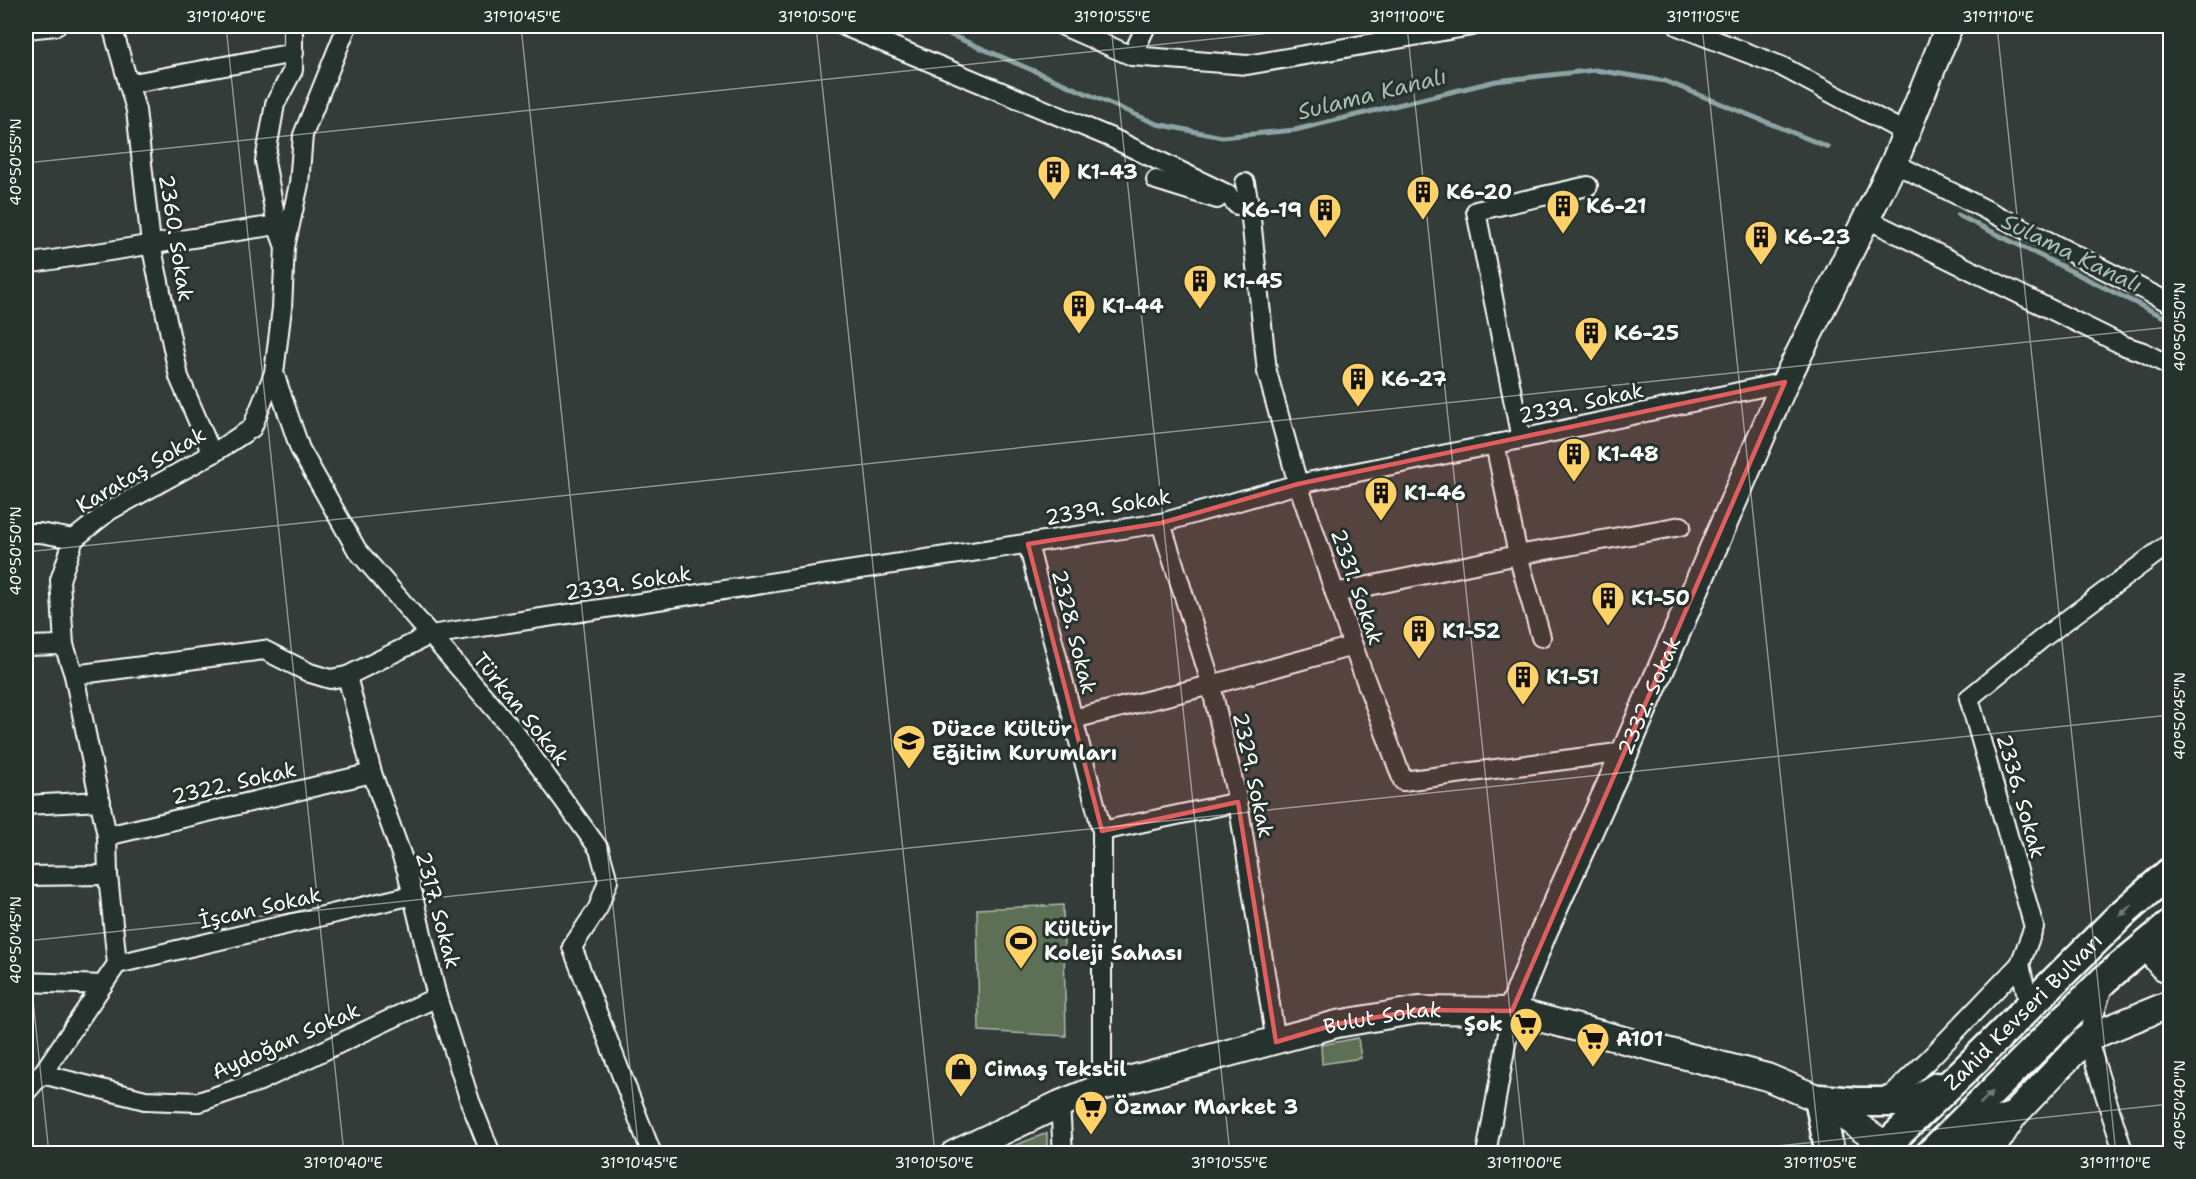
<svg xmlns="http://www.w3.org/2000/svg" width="2196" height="1179" viewBox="0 0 2196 1179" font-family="'Shantell Sans',sans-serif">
  <rect width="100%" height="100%" fill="#333c39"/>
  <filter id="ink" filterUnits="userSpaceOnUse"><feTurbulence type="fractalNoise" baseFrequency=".0167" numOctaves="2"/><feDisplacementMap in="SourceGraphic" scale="12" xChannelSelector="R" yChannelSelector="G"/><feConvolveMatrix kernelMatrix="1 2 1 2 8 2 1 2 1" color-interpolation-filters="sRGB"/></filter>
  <g filter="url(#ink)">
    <g fill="#5d7054" stroke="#aeb8aa" stroke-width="1.5">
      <polygon points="1063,905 1066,1036 979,1031 977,909"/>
      <polygon points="1358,1038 1361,1058 1322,1064 1321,1045"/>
      <polygon points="1047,1133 1047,1153 995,1153"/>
    </g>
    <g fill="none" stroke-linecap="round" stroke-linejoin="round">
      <g stroke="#8ea4a4" stroke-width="5">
        <polyline points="930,26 1157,124 1222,137 1295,130 1496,81 1595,70 1665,81 1828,147"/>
        <polyline points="1958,215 2170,320"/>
      </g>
      <g stroke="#fff" stroke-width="22">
        <g id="street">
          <polyline points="112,26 136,110 151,244 179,377 212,454"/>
          <polyline points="844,26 1114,139 1227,194 1237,205"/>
          <polyline points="1063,26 1132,56 1247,65 1472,26"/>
          <polyline points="1678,26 1781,66 1906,133"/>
          <polyline points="26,29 56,26"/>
          <polyline points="1132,56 1146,26"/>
          <polyline points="128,84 294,53"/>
          <polyline points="1894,163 2170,303"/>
          <polyline points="1156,180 1217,199"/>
          <polyline points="1245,183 1250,209 1267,372 1298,484 1353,646 1403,781 1625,752"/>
          <polyline points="1865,218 2125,346 2143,352 2170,366"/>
          <polyline points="285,247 299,184 303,135 347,26"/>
          <polyline points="26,264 277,225"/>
          <polyline points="274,373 300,449 357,550 513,730 599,849 608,881 598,908 572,947 652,1154"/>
          <polyline points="1521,439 1476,211 1588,186"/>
          <polyline points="1495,444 1518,555 1541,637"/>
          <polyline points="1161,523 1208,673 1238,802 1276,1042"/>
          <polyline points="26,533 40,533 74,539"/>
          <polyline points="1028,544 1102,831 1102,1087"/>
          <polyline points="1335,593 1518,555 1681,526"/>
          <polyline points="26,646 64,645"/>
          <polyline points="74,675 264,650 310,673 330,679 347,676 430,635 1161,523 1298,484 1521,439 1785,382"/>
          <polyline points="347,676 372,773 407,871 437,997 470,1101 491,1154"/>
          <polyline points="1073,719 1211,685 1353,646"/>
          <polyline points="26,805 101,801"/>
          <polyline points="1102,831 1238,802"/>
          <polyline points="107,836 372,773"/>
          <polyline points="26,876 108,875"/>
          <polyline points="117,964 413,895"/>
          <polyline points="2020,964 2029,1006"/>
          <polyline points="26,982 103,985"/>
          <polyline points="2103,986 2087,1038 2124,1154"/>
          <polyline points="42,1074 145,1100 199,1102 260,1081 437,997"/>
          <polyline points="26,1092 42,1074 117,964 108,875 107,836 74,675 64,645 60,580 74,539 109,511 212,454 252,428 274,373 282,308 285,247 277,225 265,161 275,104 293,70 293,26"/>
          <polyline points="1884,1102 1929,1059 2020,964 2034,927 1969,698 2044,637 2170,543"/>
          <polyline points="1060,1104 1063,1154"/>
          <polyline points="1486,1154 1512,1011"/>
        </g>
      </g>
      <g stroke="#fff" stroke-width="30">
        <g id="secondary">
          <polyline points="2147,946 2162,966 2170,970"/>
          <path id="s1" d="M1512,1011L1543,933L1625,752L1785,382L1894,163L1949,26"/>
          <path id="s2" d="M954,1154L1060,1104L1102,1087L1337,1024L1419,1010L1512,1011L1767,1077L1819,1099L1885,1145L1895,1154"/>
          <polyline points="1954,1154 1985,1125 2014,1115"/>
          <polyline points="1989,1154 2014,1115 2087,1038 2170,1004"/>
        </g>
      </g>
      <g stroke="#fff" stroke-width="33">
        <g id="primary">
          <polyline points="1830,1154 1819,1099 1856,1102 1913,1102 1937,1087"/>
          <path id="s3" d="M1877,1154L1963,1072L2121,915L2170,872"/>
          <polyline points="1930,1154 2105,979 2170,925"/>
        </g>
      </g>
      <use href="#street" stroke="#26332d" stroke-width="18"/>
      <use href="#secondary" stroke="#26332d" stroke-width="26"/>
      <use href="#primary" stroke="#26332d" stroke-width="28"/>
    </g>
    <defs><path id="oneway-solid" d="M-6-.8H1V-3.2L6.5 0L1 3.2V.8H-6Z" transform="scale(1.5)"/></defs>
    <g fill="#727a76">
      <use href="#oneway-solid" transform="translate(2126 910) rotate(139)"/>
      <use href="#oneway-solid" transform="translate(1986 1098) rotate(-45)"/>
    </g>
  </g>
  <path fill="#e05e5e" fill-opacity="0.2" stroke="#e05e5e" stroke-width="4.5" stroke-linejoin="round" d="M1785,382L1512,1011L1419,1010L1337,1024L1276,1042L1238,802L1102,831L1028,544L1161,523L1298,484Z"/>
  <path fill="none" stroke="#fff" stroke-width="1.5" stroke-opacity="0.45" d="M226,26L344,1154M521,26L639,1154M816,26L935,1154M1111,26L1230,1154M1407,26L1525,1154M1702,26L1820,1154M1997,26L2116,1154M26,163L1336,26M26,552L2170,327M26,932L49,1154M26,941L2170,715M1703,1154L2170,1104"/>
  <defs>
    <g id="building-pin" transform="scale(1.725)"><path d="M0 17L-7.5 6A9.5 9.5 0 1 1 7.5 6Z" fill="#ffd166" stroke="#26332d"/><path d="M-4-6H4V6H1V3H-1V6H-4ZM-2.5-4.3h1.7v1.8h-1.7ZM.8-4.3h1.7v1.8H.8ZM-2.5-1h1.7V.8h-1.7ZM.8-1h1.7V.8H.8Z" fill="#111"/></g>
    <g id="school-pin" transform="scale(1.725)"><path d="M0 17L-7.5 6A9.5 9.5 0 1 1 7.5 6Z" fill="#ffd166" stroke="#26332d"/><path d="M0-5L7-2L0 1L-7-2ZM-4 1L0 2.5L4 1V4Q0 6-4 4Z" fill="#111"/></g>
    <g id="stadium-pin" transform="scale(1.725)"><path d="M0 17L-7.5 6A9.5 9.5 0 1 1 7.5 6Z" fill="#ffd166" stroke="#26332d"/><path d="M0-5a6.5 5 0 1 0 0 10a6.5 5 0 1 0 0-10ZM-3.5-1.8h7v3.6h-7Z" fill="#111"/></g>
    <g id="supermarket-pin" transform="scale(1.725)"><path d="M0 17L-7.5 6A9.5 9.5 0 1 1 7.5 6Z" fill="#ffd166" stroke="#26332d"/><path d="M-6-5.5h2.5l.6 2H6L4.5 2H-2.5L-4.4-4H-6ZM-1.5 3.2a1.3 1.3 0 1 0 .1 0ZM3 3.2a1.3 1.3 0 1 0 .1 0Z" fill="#111"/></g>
    <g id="shop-pin" transform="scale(1.725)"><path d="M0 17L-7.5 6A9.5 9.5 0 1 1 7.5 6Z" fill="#ffd166" stroke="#26332d"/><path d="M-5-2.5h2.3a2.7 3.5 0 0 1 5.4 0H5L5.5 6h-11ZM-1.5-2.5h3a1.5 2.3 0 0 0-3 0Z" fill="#111"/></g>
  </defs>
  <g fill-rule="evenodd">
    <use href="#building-pin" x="1054" y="172"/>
    <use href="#building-pin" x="1423" y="192"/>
    <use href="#building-pin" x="1563" y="206"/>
    <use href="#building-pin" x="1325" y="210"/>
    <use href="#building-pin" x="1761" y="237"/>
    <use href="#building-pin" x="1200" y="281"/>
    <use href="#building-pin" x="1079" y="306"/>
    <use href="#building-pin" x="1591" y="333"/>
    <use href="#building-pin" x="1358" y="379"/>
    <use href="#building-pin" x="1574" y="454"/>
    <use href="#building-pin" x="1381" y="493"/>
    <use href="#building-pin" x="1608" y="598"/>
    <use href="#building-pin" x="1419" y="631"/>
    <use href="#building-pin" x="1523" y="677"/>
    <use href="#school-pin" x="909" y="741"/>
    <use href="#stadium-pin" x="1021" y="941"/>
    <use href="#supermarket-pin" x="1526" y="1024"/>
    <use href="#supermarket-pin" x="1593" y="1039"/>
    <use href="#shop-pin" x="961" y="1069"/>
    <use href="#supermarket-pin" x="1091" y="1107"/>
  </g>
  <g text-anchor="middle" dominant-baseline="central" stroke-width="6" stroke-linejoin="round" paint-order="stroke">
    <g font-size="21" font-weight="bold" fill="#fff" stroke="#26332d" text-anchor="start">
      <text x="1077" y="172">K1-43</text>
      <text x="1446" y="192">K6-20</text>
      <text x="1586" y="206">K6-21</text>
      <text x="1302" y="210" text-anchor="end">K6-19</text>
      <text x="1784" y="237">K6-23</text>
      <text x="1223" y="281">K1-45</text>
      <text x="1102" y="306">K1-44</text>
      <text x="1614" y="333">K6-25</text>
      <text x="1381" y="379">K6-27</text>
      <text x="1597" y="454">K1-48</text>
      <text x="1404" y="493">K1-46</text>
      <text x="1631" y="598">K1-50</text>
      <text x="1442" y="631">K1-52</text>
      <text x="1546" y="677">K1-51</text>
      <text x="932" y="729">Düzce Kültür<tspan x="932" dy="24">Eğitim Kurumları</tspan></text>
      <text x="1044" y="929">Kültür<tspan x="1044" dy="24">Koleji Sahası</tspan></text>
      <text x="1503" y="1024" text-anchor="end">Şok</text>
      <text x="1616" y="1039">A101</text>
      <text x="984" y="1069">Cimaş Tekstil</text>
      <text x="1114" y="1107">Özmar Market 3</text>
    </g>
    <g font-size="21" fill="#fff" stroke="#26332d">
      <text transform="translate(176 238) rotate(81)">2360. Sokak</text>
      <text transform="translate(1581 403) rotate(-12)">2339. Sokak</text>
      <text transform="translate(141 470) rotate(-31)">Karataş Sokak</text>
      <text transform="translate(1108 507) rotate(-10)">2339. Sokak</text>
      <text transform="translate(628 583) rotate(-9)">2339. Sokak</text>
      <text transform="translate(1357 587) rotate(71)">2331. Sokak</text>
      <text transform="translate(1074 632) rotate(76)">2328. Sokak</text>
      <text stroke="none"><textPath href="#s1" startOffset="344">2332. Sokak</textPath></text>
      <text transform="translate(521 709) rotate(51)">Türkan Sokak</text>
      <text transform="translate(1253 775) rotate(78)">2329. Sokak</text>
      <text transform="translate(234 783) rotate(-13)">2322. Sokak</text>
      <text transform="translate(2021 796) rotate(74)">2336. Sokak</text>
      <text transform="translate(260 908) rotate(-13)">İşcan Sokak</text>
      <text transform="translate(438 910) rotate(75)">2317. Sokak</text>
      <text stroke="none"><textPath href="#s3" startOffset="204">Zahid Kevseri Bulvarı</textPath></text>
      <text stroke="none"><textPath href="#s2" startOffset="452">Bulut Sokak</textPath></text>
      <text transform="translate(286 1041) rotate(-24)">Aydoğan Sokak</text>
    </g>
    <g font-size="22" font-style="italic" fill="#abb" stroke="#26332d">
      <text transform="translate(1372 94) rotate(-14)">Sulama Kanalı</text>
      <text transform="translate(2072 253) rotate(26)">Sulama Kanalı</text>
    </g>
  </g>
  <rect width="2196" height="1179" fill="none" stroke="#26332d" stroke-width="66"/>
  <rect x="33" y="33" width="2130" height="1113" fill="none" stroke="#fff" stroke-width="2"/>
  <g font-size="15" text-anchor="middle" fill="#fff">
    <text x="226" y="22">31°10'40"E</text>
    <text x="522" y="22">31°10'45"E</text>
    <text x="817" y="22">31°10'50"E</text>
    <text x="1112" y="22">31°10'55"E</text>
    <text x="1407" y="22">31°11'00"E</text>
    <text x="1703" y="22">31°11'05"E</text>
    <text x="1998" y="22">31°11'10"E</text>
    <text transform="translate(16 162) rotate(-90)" y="5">40°50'55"N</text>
    <text transform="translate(2180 327) rotate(-90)" y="5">40°50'50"N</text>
    <text transform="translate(16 551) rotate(-90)" y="5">40°50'50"N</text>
    <text transform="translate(2180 716) rotate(-90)" y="5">40°50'45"N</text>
    <text transform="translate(16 940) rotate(-90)" y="5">40°50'45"N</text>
    <text transform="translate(2180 1105) rotate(-90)" y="5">40°50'40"N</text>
    <text x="343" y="1168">31°10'40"E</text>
    <text x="639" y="1168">31°10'45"E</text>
    <text x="934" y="1168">31°10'50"E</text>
    <text x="1229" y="1168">31°10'55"E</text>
    <text x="1524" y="1168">31°11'00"E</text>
    <text x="1820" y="1168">31°11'05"E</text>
    <text x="2115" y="1168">31°11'10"E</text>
  </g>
</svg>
